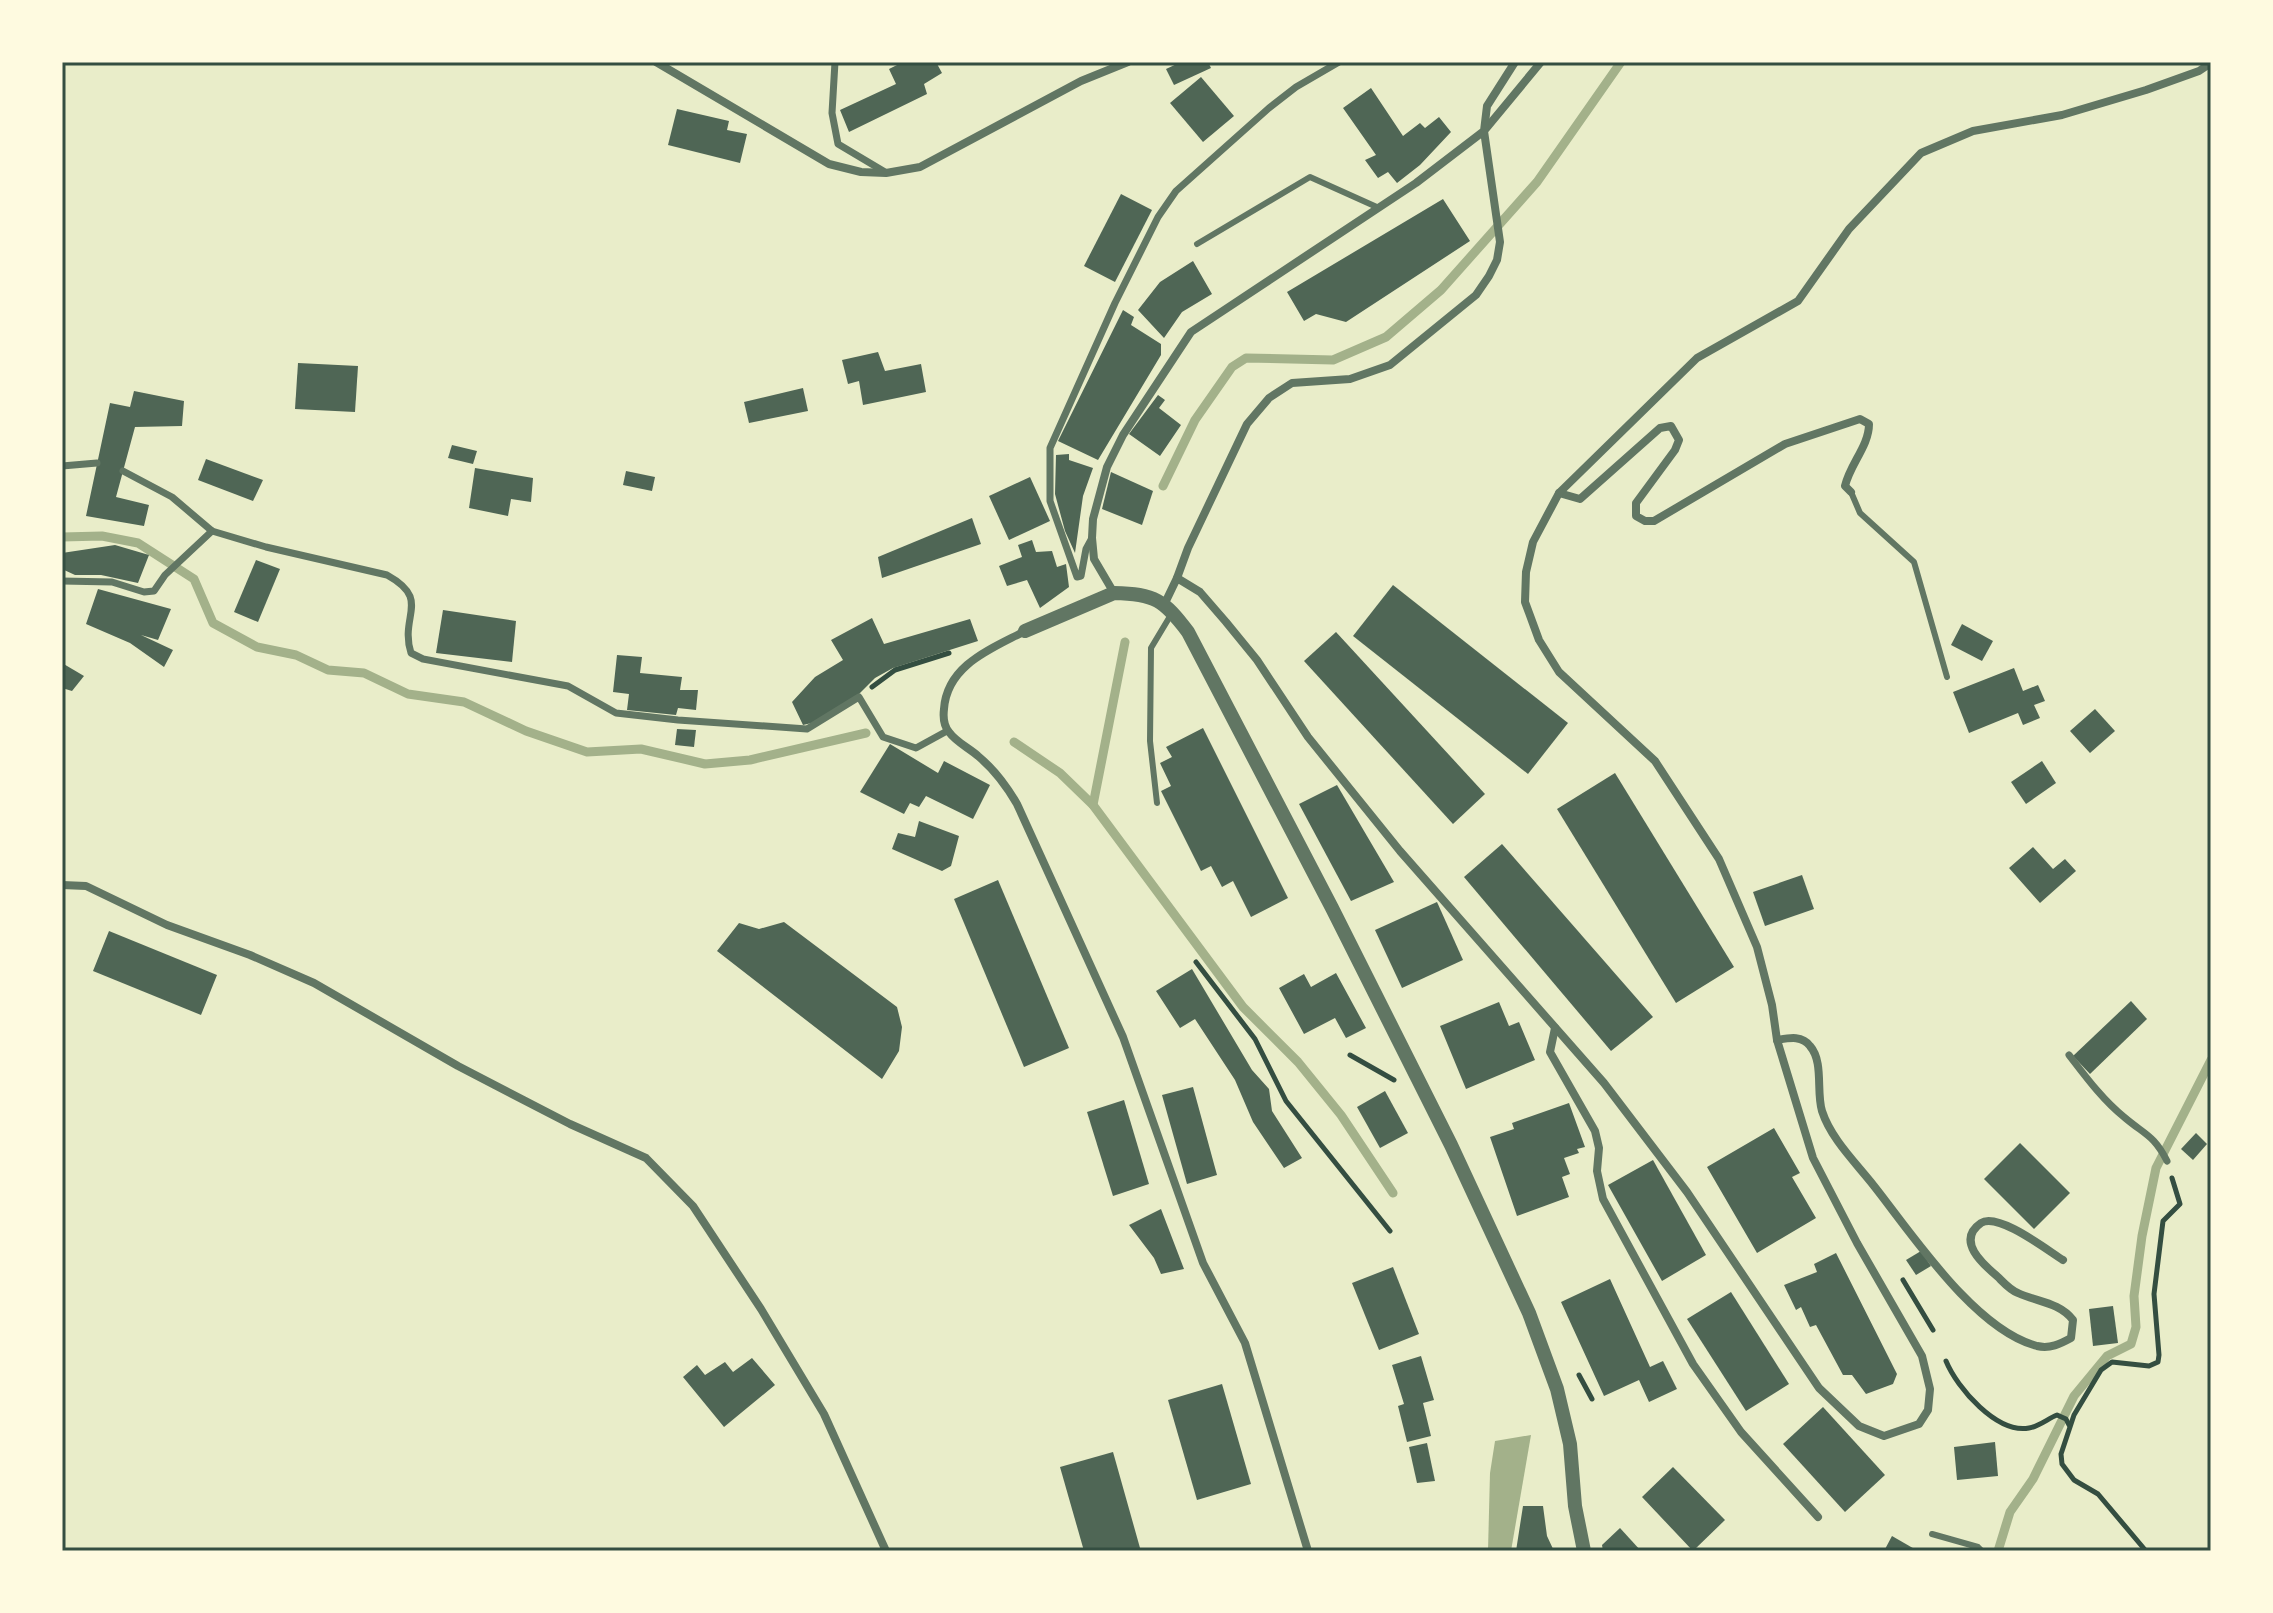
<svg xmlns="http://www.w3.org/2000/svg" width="2273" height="1613" viewBox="0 0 2273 1613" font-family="'Asap Condensed',sans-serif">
  <rect width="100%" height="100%" fill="#e9edc9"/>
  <polygon fill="#a3b18a" points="1531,1435 1511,1551 1488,1551 1490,1473 1495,1441"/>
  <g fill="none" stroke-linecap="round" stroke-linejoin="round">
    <g stroke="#a3b18a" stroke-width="9">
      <polyline points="1163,486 1195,420 1232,367 1246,358 1333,360 1386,337 1441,290 1537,182 1621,62"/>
      <polyline points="62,537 102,536 138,543 194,579 213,623 257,647 296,655 328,670 364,673 408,694 464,702 526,731 587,752 641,749 705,764 750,760 866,733"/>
      <polyline points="1014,742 1060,773 1093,805 1243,1007 1298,1062 1341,1115 1393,1193"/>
      <polyline points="1093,805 1125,642"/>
      <polyline points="1998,1551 2010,1512 2033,1479 2074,1396 2107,1356 2131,1344 2136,1327 2134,1296 2142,1236 2156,1168 2211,1060"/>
    </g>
  </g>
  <g fill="#4f6655">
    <polygon points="903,62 936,62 942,73 924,84 927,94 849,132 840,110 896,84 889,69"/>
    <polygon points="1181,62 1208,62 1211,68 1174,85 1166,69"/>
    <polygon points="1201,77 1234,116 1203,142 1170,103"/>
    <polygon points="1371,88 1403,136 1420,123 1425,128 1439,117 1451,132 1420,165 1397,183 1388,172 1378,178 1365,160 1376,155 1343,108"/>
    <polygon points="677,109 729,121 727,130 747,134 740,163 668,145"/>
    <polygon points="1121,194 1152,210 1115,282 1084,266"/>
    <polygon points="1443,199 1470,241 1346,322 1316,314 1304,321 1287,292"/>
    <polygon points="1193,261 1212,294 1182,312 1164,338 1138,310 1160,282"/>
    <polygon points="1123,310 1134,317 1131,325 1161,344 1161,355 1098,460 1058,441"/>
    <polygon points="878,352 885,371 921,364 926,392 863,405 859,381 848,384 842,360"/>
    <polygon points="298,363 358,366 355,412 295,409"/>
    <polygon points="803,388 808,411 749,423 744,402"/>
    <polygon points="134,391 184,401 182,426 135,427 116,497 149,505 144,526 86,516 110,403 130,407"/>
    <polygon points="1158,395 1165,400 1159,408 1181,425 1160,456 1129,434"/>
    <polygon points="452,445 477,451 473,464 448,458"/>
    <polygon points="1069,454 1069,460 1093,468 1083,496 1075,553 1065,531 1055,494 1056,455"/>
    <polygon points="206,459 263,480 253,501 198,480"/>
    <polygon points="475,468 533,478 531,502 511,499 508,516 469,508"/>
    <polygon points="626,471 655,477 652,491 623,485"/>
    <polygon points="1111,472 1153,491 1142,525 1102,509"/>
    <polygon points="1030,477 1050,521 1009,540 989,496"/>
    <polygon points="972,518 981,544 882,578 878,557"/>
    <polygon points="1032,540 1036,552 1052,551 1057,567 1066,564 1069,587 1040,608 1027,580 1007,586 999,566 1022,557 1018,545"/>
    <polygon points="115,545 149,555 138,583 101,575 75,575 62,569 62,553"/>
    <polygon points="256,560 280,569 258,622 234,612"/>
    <polygon points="1393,585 1568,723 1528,774 1353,636"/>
    <polygon points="98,589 171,609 158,640 141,635 173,650 164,667 130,643 86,624"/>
    <polygon points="443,610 516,621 512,662 436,653"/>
    <polygon points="872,618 884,644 970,619 978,641 893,668 875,678 859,694 816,722 803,725 792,702 815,677 843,660 831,640"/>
    <polygon points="1962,624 1993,641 1982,661 1951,645"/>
    <polygon points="1336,632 1485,794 1453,824 1304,661"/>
    <polygon points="617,655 642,657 640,673 682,677 680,690 698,690 696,710 678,708 676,715 627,710 629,694 613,692"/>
    <polygon points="62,663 84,676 72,691 62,688"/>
    <polygon points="2014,668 2023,691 2038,685 2045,701 2034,705 2040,718 2023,725 2018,713 1969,733 1953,692"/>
    <polygon points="2095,709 2115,731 2090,753 2070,731"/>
    <polygon points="1203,728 1288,898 1251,917 1233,881 1222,887 1211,866 1201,871 1161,791 1171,786 1160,763 1172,757 1166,747"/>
    <polygon points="677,729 696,730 694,747 675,745"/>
    <polygon points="890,744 938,773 944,761 990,785 973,819 926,796 919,807 910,803 904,814 860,792"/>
    <polygon points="2042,761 2056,783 2026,804 2011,782"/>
    <polygon points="1615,773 1734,967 1676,1003 1557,809"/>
    <polygon points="1337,785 1394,882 1351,901 1299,804"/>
    <polygon points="919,821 959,836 951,866 942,871 892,849 898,833 915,837"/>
    <polygon points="1502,844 1653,1017 1611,1051 1464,877"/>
    <polygon points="2033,847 2053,869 2065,859 2076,871 2040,903 2009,868"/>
    <polygon points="1802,875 1814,909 1765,926 1753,892"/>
    <polygon points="998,880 1069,1048 1024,1067 954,899"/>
    <polygon points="1437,902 1463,960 1402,988 1375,930"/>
    <polygon points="784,922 897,1007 902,1027 899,1051 882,1079 717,951 739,923 759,929"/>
    <polygon points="109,931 217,975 201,1015 93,971"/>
    <polygon points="1192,969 1252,1070 1269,1089 1272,1111 1302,1158 1284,1168 1253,1122 1235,1080 1195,1019 1180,1028 1156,991"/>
    <polygon points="1336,973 1366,1028 1346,1038 1335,1018 1304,1034 1279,988 1304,974 1311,987"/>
    <polygon points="2131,1001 2147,1019 2090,1074 2073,1056"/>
    <polygon points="1499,1002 1509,1026 1519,1022 1535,1060 1466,1089 1440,1026"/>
    <polygon points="1193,1087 1217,1175 1187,1184 1162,1095"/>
    <polygon points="1385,1091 1408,1133 1380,1148 1357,1107"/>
    <polygon points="1124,1100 1149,1184 1113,1196 1087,1112"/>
    <polygon points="1569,1103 1585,1147 1577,1149 1579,1153 1564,1158 1570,1174 1562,1177 1569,1197 1517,1216 1490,1137 1514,1129 1512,1123"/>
    <polygon points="1774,1128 1800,1173 1792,1177 1816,1218 1757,1253 1707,1167"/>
    <polygon points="2196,1133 2207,1144 2193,1160 2181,1149"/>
    <polygon points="2020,1143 2070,1193 2034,1229 1984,1179"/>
    <polygon points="1653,1160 1706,1255 1662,1281 1608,1185"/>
    <polygon points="1161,1209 1184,1269 1161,1274 1154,1258 1129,1225"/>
    <polygon points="1921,1251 1931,1266 1916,1275 1906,1260"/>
    <polygon points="1836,1253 1897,1374 1893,1384 1866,1394 1852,1375 1843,1375 1816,1325 1810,1327 1801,1307 1796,1310 1784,1285 1817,1272 1814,1264"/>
    <polygon points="1393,1267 1419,1334 1379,1350 1352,1283"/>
    <polygon points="1610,1279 1650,1367 1663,1361 1677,1389 1649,1402 1639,1380 1604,1396 1561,1302"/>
    <polygon points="1731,1292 1789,1384 1746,1411 1687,1319"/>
    <polygon points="2113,1306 2118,1343 2093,1346 2089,1309"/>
    <polygon points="1421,1356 1434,1400 1423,1403 1431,1436 1407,1442 1398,1406 1404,1404 1392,1365"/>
    <polygon points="752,1358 775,1385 724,1427 683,1377 697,1365 705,1375 725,1362 733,1372"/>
    <polygon points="1222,1384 1251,1484 1197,1500 1168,1400"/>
    <polygon points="1823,1407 1885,1475 1845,1512 1783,1444"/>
    <polygon points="1995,1442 1998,1476 1957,1480 1954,1447"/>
    <polygon points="1427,1443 1435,1481 1417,1483 1409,1447"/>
    <polygon points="1113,1452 1140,1548 1131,1551 1084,1551 1060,1467"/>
    <polygon points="1673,1467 1725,1520 1693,1551 1642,1497"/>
    <polygon points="1523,1506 1543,1506 1547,1536 1554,1551 1516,1551"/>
    <polygon points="1620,1528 1641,1551 1603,1551 1602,1545"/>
    <polygon points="1892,1536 1918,1551 1884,1551"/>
  </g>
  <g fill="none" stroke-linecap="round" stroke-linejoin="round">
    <g stroke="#344e41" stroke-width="5">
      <polyline points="872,687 895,670 949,653"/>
      <polyline points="1196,962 1255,1039 1286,1101 1390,1231"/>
      <polyline points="1350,1055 1394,1080"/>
      <polyline points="1903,1280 1933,1330"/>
      <path d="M1946,1361C1957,1388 1997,1434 2029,1428C2038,1427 2049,1418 2057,1415L2066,1419L2069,1425"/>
      <polyline points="1579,1375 1592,1399"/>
      <polyline points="2146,1551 2098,1494 2074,1480 2062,1464 2061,1454 2074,1415 2101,1370 2112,1362 2149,1366 2158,1362 2159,1355 2154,1294 2163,1221 2180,1204 2172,1178"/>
    </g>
    <g stroke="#617663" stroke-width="6">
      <polyline points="1197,244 1310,177 1379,208"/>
      <polyline points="1851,492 1860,513 1914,562 1947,677"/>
      <polyline points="1157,803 1150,741 1151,648 1172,613"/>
      <polyline points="1932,1534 1978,1547 1982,1551"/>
    </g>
    <g stroke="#617663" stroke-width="7">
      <polyline points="835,62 832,113 838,144 885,172"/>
      <polyline points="62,466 97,463"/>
      <path d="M123,471L172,497L212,531L266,547L387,575C432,600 399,615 411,653L423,659L568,686L616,713L678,720L807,729L859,697L883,737L916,748L947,731"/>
      <polyline points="1092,538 1086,549 1081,576 1077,577 1050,501 1050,448 1115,303 1158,217 1176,191 1269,108 1296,87 1339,62"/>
      <polyline points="62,581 112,582 144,592 154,591 165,575 212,531"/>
      <path d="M2069,1055C2086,1077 2102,1099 2124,1117C2145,1135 2154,1135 2167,1161"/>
    </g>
    <g stroke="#617663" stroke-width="8">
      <polyline points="656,62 829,164 861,172 886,173 920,167 1081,81 1128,62"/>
      <path d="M1559,493L1580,499L1660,428L1671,426L1679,440L1675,450L1636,503V516L1645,521H1654L1785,444L1860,419L1869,424C1869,446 1850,464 1845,486L1851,492"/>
      <polyline points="1177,578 1188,548 1247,424 1269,398 1292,383 1350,379 1390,365 1476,295 1489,276 1497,260 1500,242 1484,131 1541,62"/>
      <polyline points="1114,593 1094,559 1092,538 1093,519 1107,467 1123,435 1191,332 1416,183 1484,131 1487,106 1515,62"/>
      <polyline points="1165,603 1177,578 1200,592 1226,622 1257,660 1308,737 1400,851 1604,1083 1687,1192 1819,1388 1859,1426 1884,1436 1919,1424 1928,1410 1930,1389 1922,1356 1857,1243 1813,1158 1777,1040 1772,1005 1757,947 1719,859 1655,761 1559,672 1539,640 1525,602 1526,572 1533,542 1559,493 1697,358 1798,301 1849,229 1921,153 1973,131 2062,115 2146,90 2199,71 2211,63"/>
      <path d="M1025,631C991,649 947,665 944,709C943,717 944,726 949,732C956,742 969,748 978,756C995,770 1006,785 1017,804L1123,1037L1203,1263L1245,1343L1308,1551"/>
      <polyline points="62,885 86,886 167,925 250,955 314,983 458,1066 570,1124 646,1158 693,1206 761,1309 824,1414 886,1551"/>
      <polyline points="1555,1028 1550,1052 1595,1131 1599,1148 1597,1171 1603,1199 1693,1364 1741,1432 1818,1517"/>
      <path d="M1777,1040C1789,1038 1802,1035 1810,1046C1824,1062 1816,1092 1822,1111C1831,1139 1856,1163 1874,1186C1912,1234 1975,1330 2037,1346C2050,1349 2060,1344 2071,1338L2073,1320C2059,1302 2037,1302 2018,1293C2010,1290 2004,1283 1998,1277C1984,1265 1955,1241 1981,1223C1998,1212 2047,1250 2063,1260"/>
    </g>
    <path stroke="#617663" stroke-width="14" d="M1025,631L1114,593C1155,594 1164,600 1188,632L1332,908L1451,1145L1529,1313L1557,1389L1570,1444L1575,1506L1584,1551"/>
  </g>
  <rect width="2273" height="1613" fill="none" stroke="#fefae0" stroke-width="128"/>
  <rect x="64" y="64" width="2145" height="1485" fill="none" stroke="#344e41" stroke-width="3"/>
</svg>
